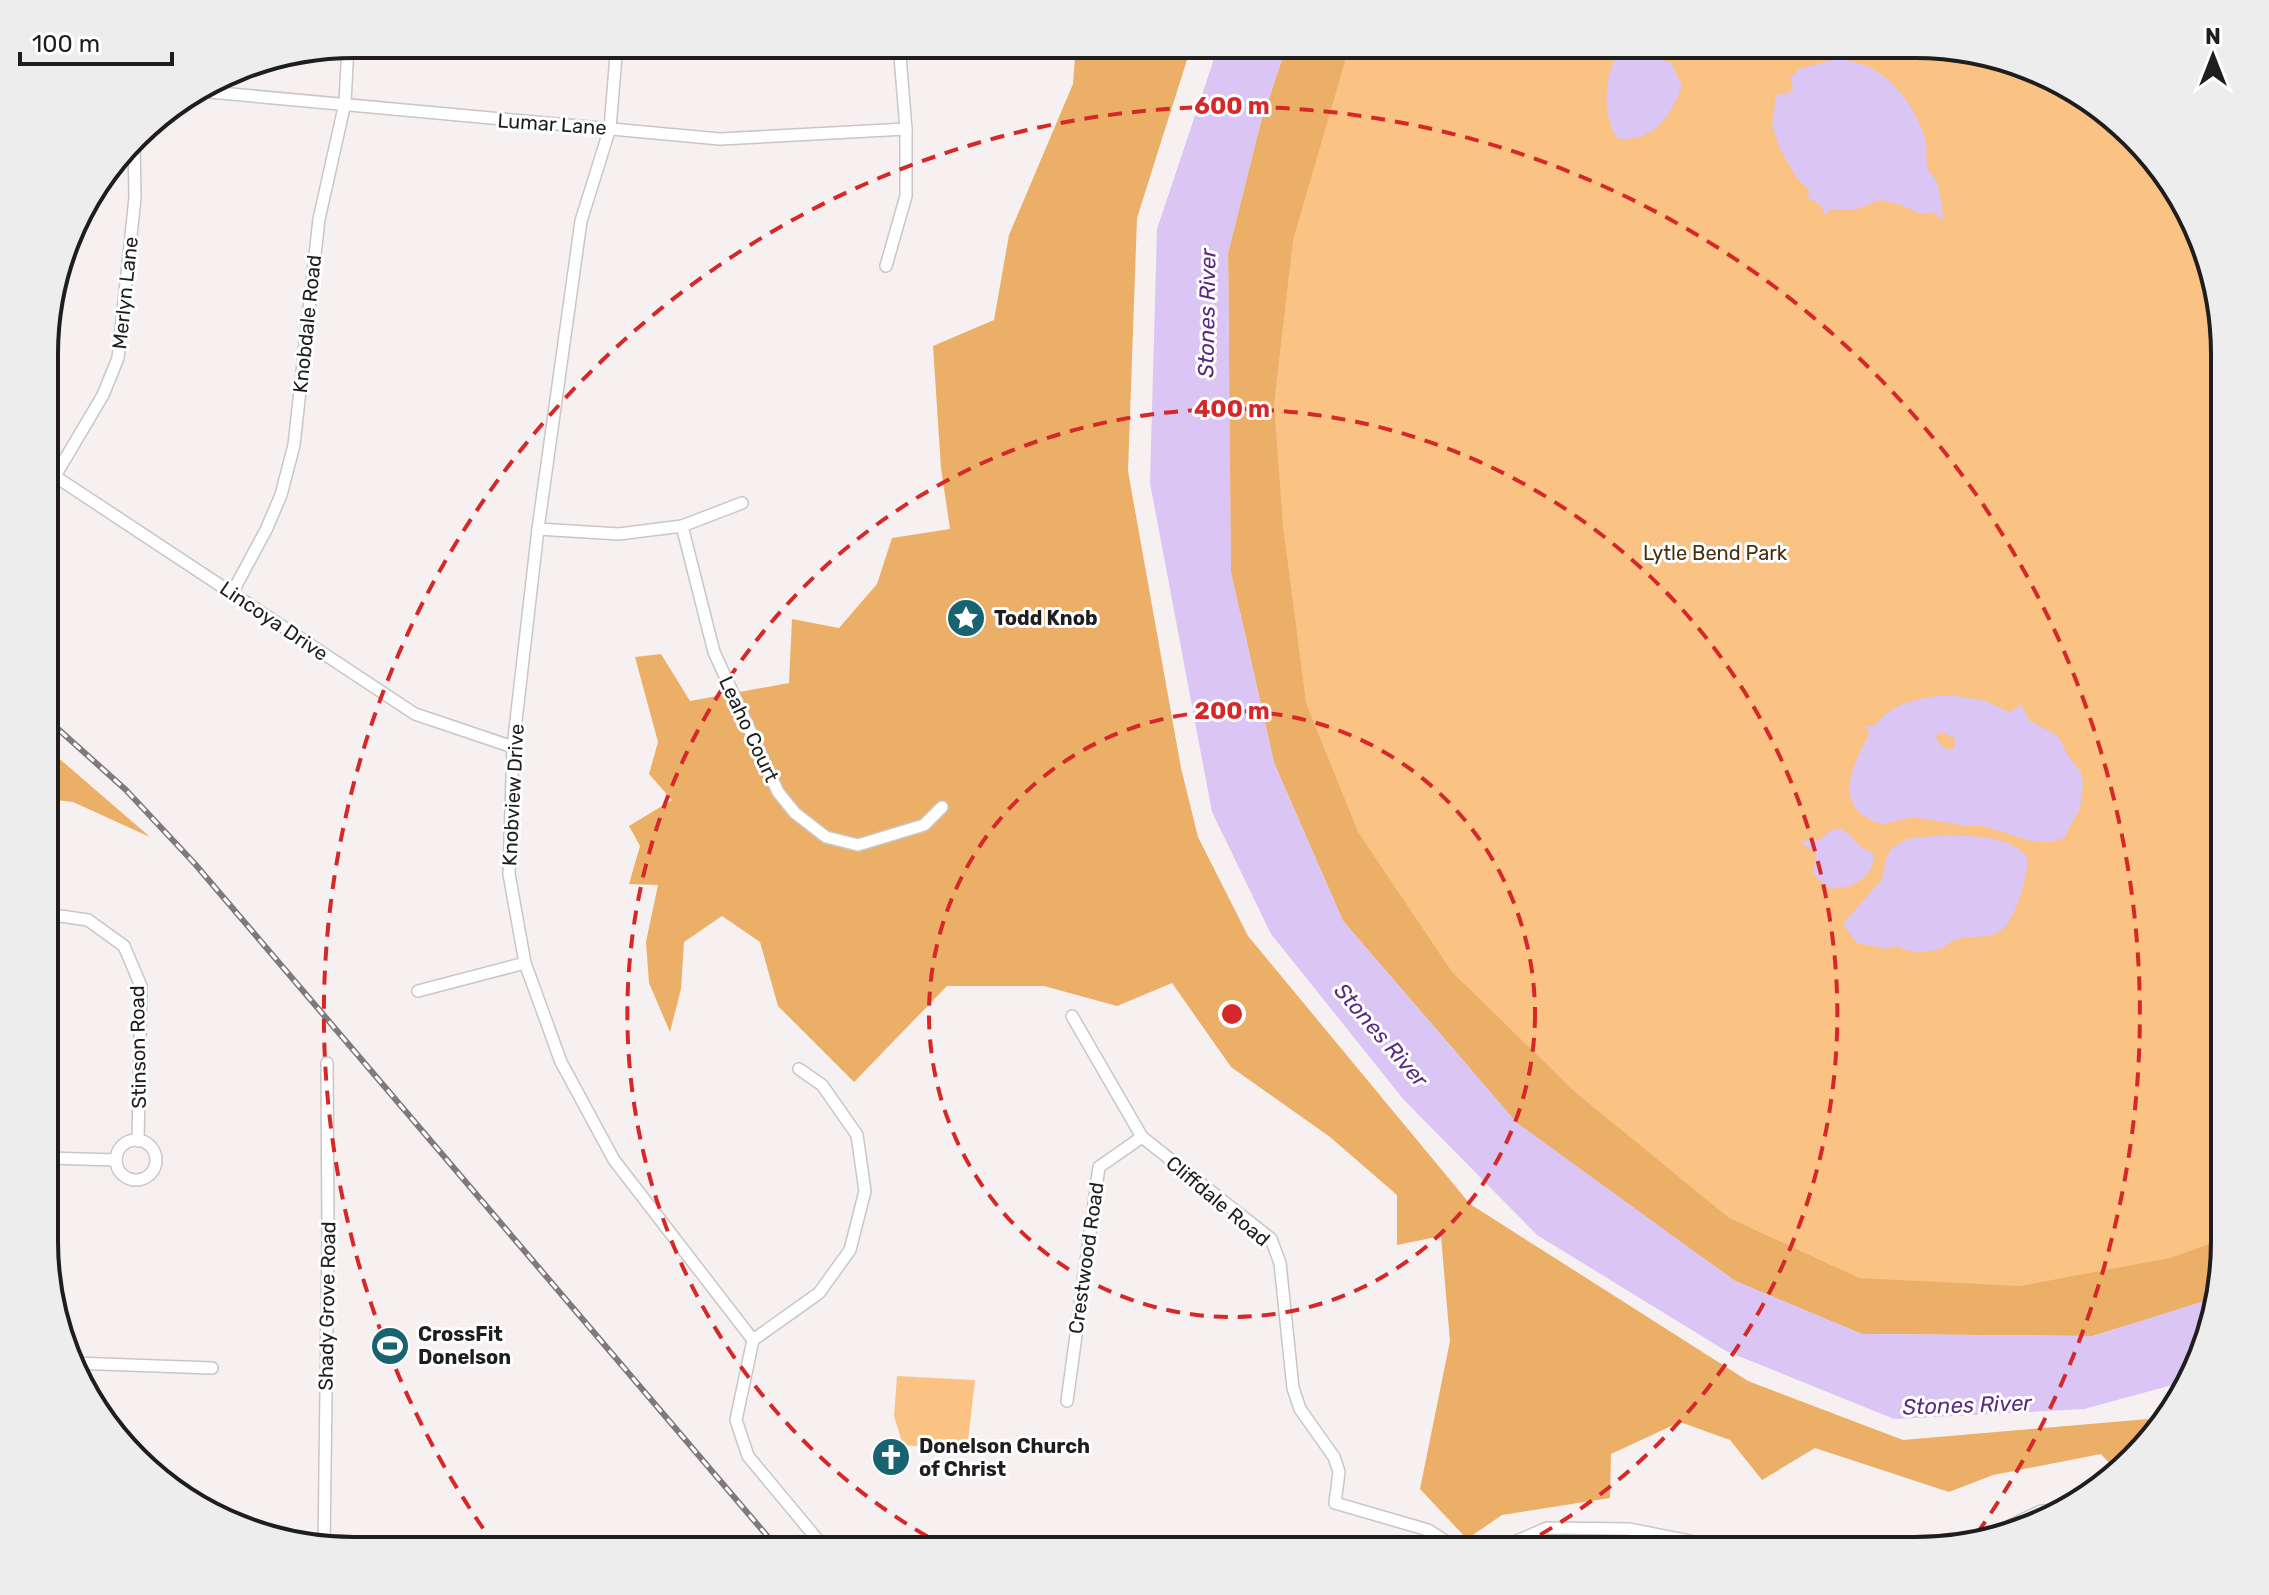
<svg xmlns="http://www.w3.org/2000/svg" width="2269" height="1595" viewBox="0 0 2269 1595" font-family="Rubik,sans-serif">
  <rect width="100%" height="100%" fill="#f6f0f1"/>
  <g fill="#fac383">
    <polygon points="1287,44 1935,45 2015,61 2103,108 2184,199 2224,334 2224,1261 2208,1341 1553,1231 1203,539"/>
    <polygon points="897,1376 975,1380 967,1450 903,1445 894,1416"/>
  </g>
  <g fill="#ebaf68">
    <polygon points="1076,44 1192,44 1137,218 1128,471 1181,768 1198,837 1248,936 1470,1204 1748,1381 1903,1440 2148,1419 2154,1435 2114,1468 2101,1454 1993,1475 1949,1492 1815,1448 1762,1480 1730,1440 1680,1422 1611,1454 1610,1498 1502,1515 1467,1539 1420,1489 1450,1341 1441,1236 1397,1245 1397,1195 1330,1137 1231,1067 1172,983 1117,1006 1044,986 947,986 854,1082 778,1006 760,942 722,916 684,942 681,989 670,1032 649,983 646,942 658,885 629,884 640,846 629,826 672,800 649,774 658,742 635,657 661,654 690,701 789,683 792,619 839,628 877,584 892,538 950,529 941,468 933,346 994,320 1009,235 1073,84"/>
    <polygon points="1287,44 1350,44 1293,240 1274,404 1283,526 1306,703 1358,832 1452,972 1575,1092 1729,1218 1859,1278 2020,1286 2170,1258 2224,1239 2224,1261 2217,1297 2093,1336 1862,1334 1735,1281 1517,1123 1343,921 1274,763 1231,572 1228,253 1260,125"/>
    <polygon points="47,748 150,837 73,802 47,799"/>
  </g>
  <g fill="#dac5f4" fill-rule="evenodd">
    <polygon points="1219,44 1287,44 1260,125 1228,253 1231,572 1274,763 1343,921 1517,1123 1735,1281 1862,1334 2093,1336 2217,1297 2208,1341 2187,1381 2084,1409 1894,1419 1726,1351 1537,1235 1404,1100 1271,934 1212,812 1150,483 1157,229"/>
    <path d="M1627,45H1639L1653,57L1671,63L1682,86C1670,116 1656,141 1619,139C1600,120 1603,60 1627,45Z"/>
    <path d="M1835,59C1881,60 1911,97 1925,138C1928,148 1925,160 1928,169C1929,173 1933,175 1935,179C1940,188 1943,210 1943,220L1933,212L1921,214L1901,205L1880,200L1857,209H1830L1825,216L1821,205L1808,198L1809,190L1796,177L1780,149L1772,125L1776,95L1789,93L1793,87L1790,78L1799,69Z"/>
    <path d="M1950,695L1986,701L2009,712L2019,707L2020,703L2030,721L2058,736L2070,759L2081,772L2083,786L2080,808L2064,838L2050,842H2035L1983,826H1967L1914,817L1882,824C1832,810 1850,767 1869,735L1866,726H1874C1893,702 1921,697 1950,695ZM1940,732L1955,738L1954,749H1946L1938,742L1936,736Z"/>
    <path d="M1840,829C1850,833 1852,839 1858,844C1862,848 1869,850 1874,855C1872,879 1851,890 1829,888L1813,874L1816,853L1799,841L1820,840L1831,830Z"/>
    <path d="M1945,835C1974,837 2003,834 2026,855C2032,868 2014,921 2003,929C1987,941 1972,934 1955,940C1949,942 1945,948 1939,949C1926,953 1908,953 1897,946L1887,949L1857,943L1843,924L1882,879L1886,859L1892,848L1906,839Z"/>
  </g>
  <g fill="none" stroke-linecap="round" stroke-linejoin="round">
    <g stroke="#cbc5c6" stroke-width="14">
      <g id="minor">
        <polyline points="617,44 610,128 581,221 538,529 513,747 509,874 525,963 561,1062 614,1160 753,1340 736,1420 748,1456 827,1551"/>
        <polyline points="198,91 720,139 906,129"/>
        <polyline points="886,266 906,196 906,129 899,44"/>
        <polyline points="47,471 415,714 513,747"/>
        <polyline points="55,476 103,395 118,358 135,198 134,141"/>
        <polyline points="682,526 714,652 778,792 795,813 826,837 858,845 924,825 942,807"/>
        <polyline points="538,529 619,534 682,526 742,503"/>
        <polyline points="232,593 266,530 281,495 294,445 319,219 345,103 348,45"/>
        <polyline points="47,914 88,920 124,946 141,986 138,1141"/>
        <polyline points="418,991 525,963"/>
        <polyline points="1072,1016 1142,1137 1271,1239 1280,1263 1293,1388 1300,1409 1334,1457 1339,1472 1335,1503 1428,1530 1461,1551"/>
        <circle cx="136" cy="1160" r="20"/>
        <polyline points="47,1158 116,1160"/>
        <polyline points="753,1340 819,1293 850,1250 865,1191 857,1135 822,1085 799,1069"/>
        <polyline points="74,1363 212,1368"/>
        <polyline points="1067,1401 1099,1167 1142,1137"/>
        <polyline points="1999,1531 2041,1511 2061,1510"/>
        <polyline points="324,1548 328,1235 327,1063"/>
        <polyline points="1494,1551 1547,1528 1629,1529 1700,1543 1763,1551"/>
      </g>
    </g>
    <use href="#minor" stroke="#fff" stroke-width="11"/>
    <g stroke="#7e7a7b" stroke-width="6">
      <polyline id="rail" points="47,719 126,790 195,864 780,1551"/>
    </g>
    <use href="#rail" stroke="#fff" stroke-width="3" stroke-dasharray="9" stroke-linecap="butt"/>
  </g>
  <g fill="none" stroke="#d62828" stroke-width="4" stroke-dasharray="14 10">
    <circle cx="1232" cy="1014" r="303"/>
    <path d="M948 1548A605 605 0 1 1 1511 1551"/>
    <path d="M497 1548A908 908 0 1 1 1976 1535"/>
  </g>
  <defs>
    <g id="sight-disc" transform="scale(2)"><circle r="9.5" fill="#18636f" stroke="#fff"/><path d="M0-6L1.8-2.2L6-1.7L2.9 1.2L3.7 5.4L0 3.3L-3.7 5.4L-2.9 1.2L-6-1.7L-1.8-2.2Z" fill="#fff"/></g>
    <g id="stadium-disc" transform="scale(2)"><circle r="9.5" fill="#18636f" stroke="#fff"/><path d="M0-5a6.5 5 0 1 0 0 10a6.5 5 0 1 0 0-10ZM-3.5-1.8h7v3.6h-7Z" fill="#fff"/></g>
    <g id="church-disc" transform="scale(2)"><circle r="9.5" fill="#18636f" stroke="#fff"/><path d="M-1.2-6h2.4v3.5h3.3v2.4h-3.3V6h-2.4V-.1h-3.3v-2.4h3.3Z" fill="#fff"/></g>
  </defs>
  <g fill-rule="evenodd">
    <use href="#sight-disc" x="966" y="618"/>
    <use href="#stadium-disc" x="390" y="1346"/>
    <use href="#church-disc" x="891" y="1457"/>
  </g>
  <g text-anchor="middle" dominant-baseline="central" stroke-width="6" stroke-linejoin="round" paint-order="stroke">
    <g font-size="20" fill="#1f1d1e" stroke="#fff">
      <text transform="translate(552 124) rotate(4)">Lumar Lane</text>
      <text transform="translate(125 293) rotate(-84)">Merlyn Lane</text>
      <text transform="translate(307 324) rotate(-84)">Knobdale Road</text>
      <text transform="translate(274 621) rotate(34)">Lincoya Drive</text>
      <text transform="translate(749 729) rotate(65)">Leaho Court</text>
      <text transform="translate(513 795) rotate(-87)">Knobview Drive</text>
      <text transform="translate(138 1047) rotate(-91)">Stinson Road</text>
      <text transform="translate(1218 1201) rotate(40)">Cliffdale Road</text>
      <text transform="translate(1086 1258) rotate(-82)">Crestwood Road</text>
      <text transform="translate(327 1306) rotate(-89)">Shady Grove Road</text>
    </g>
    <g font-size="20" fill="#462e0e" stroke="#fff">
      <text x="1715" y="553">Lytle Bend Park</text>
    </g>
    <g font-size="20" font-weight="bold" fill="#1f1d1e" stroke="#fff" text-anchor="start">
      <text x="994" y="618">Todd Knob</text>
      <text x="418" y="1334">CrossFit<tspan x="418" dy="23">Donelson</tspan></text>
      <text x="919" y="1446">Donelson Church<tspan x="919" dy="23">of Christ</tspan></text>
    </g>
    <g font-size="22" font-style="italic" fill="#5a2a83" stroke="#fff">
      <text transform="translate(1207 313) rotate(-89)">Stones River</text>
      <text transform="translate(1381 1035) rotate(49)">Stones River</text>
      <text transform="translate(1967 1405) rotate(-2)">Stones River</text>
    </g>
  </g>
  <path d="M0 0H2269V1595H0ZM354 58H1915A296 296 0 0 1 2211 354V1241A296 296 0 0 1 1915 1537H354A296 296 0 0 1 58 1241V354A296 296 0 0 1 354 58Z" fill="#ededed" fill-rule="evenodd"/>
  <path fill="none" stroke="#1f1d1e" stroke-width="4" d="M354 58H1915A296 296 0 0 1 2211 354V1241A296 296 0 0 1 1915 1537H354A296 296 0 0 1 58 1241V354A296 296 0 0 1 354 58Z"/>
  <circle cx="1232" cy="1014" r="12" fill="#d62828" stroke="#fff" stroke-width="4"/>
  <g font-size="24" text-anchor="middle" font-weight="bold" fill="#d62828" stroke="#fff" stroke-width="6" stroke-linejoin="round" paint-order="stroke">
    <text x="1232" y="114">600 m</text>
    <text x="1232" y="417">400 m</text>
    <text x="1232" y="719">200 m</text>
  </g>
  <g transform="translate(2213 56)" stroke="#ffffff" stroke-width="6" paint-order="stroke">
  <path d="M0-6L14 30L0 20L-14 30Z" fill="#1f1d1e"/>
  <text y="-12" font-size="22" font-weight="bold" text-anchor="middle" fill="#1f1d1e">N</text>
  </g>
  <path d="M20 52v12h152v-12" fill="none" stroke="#1f1d1e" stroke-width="4"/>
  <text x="32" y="52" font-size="24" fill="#1f1d1e" stroke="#ffffff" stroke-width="6" paint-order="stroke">100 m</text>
</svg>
